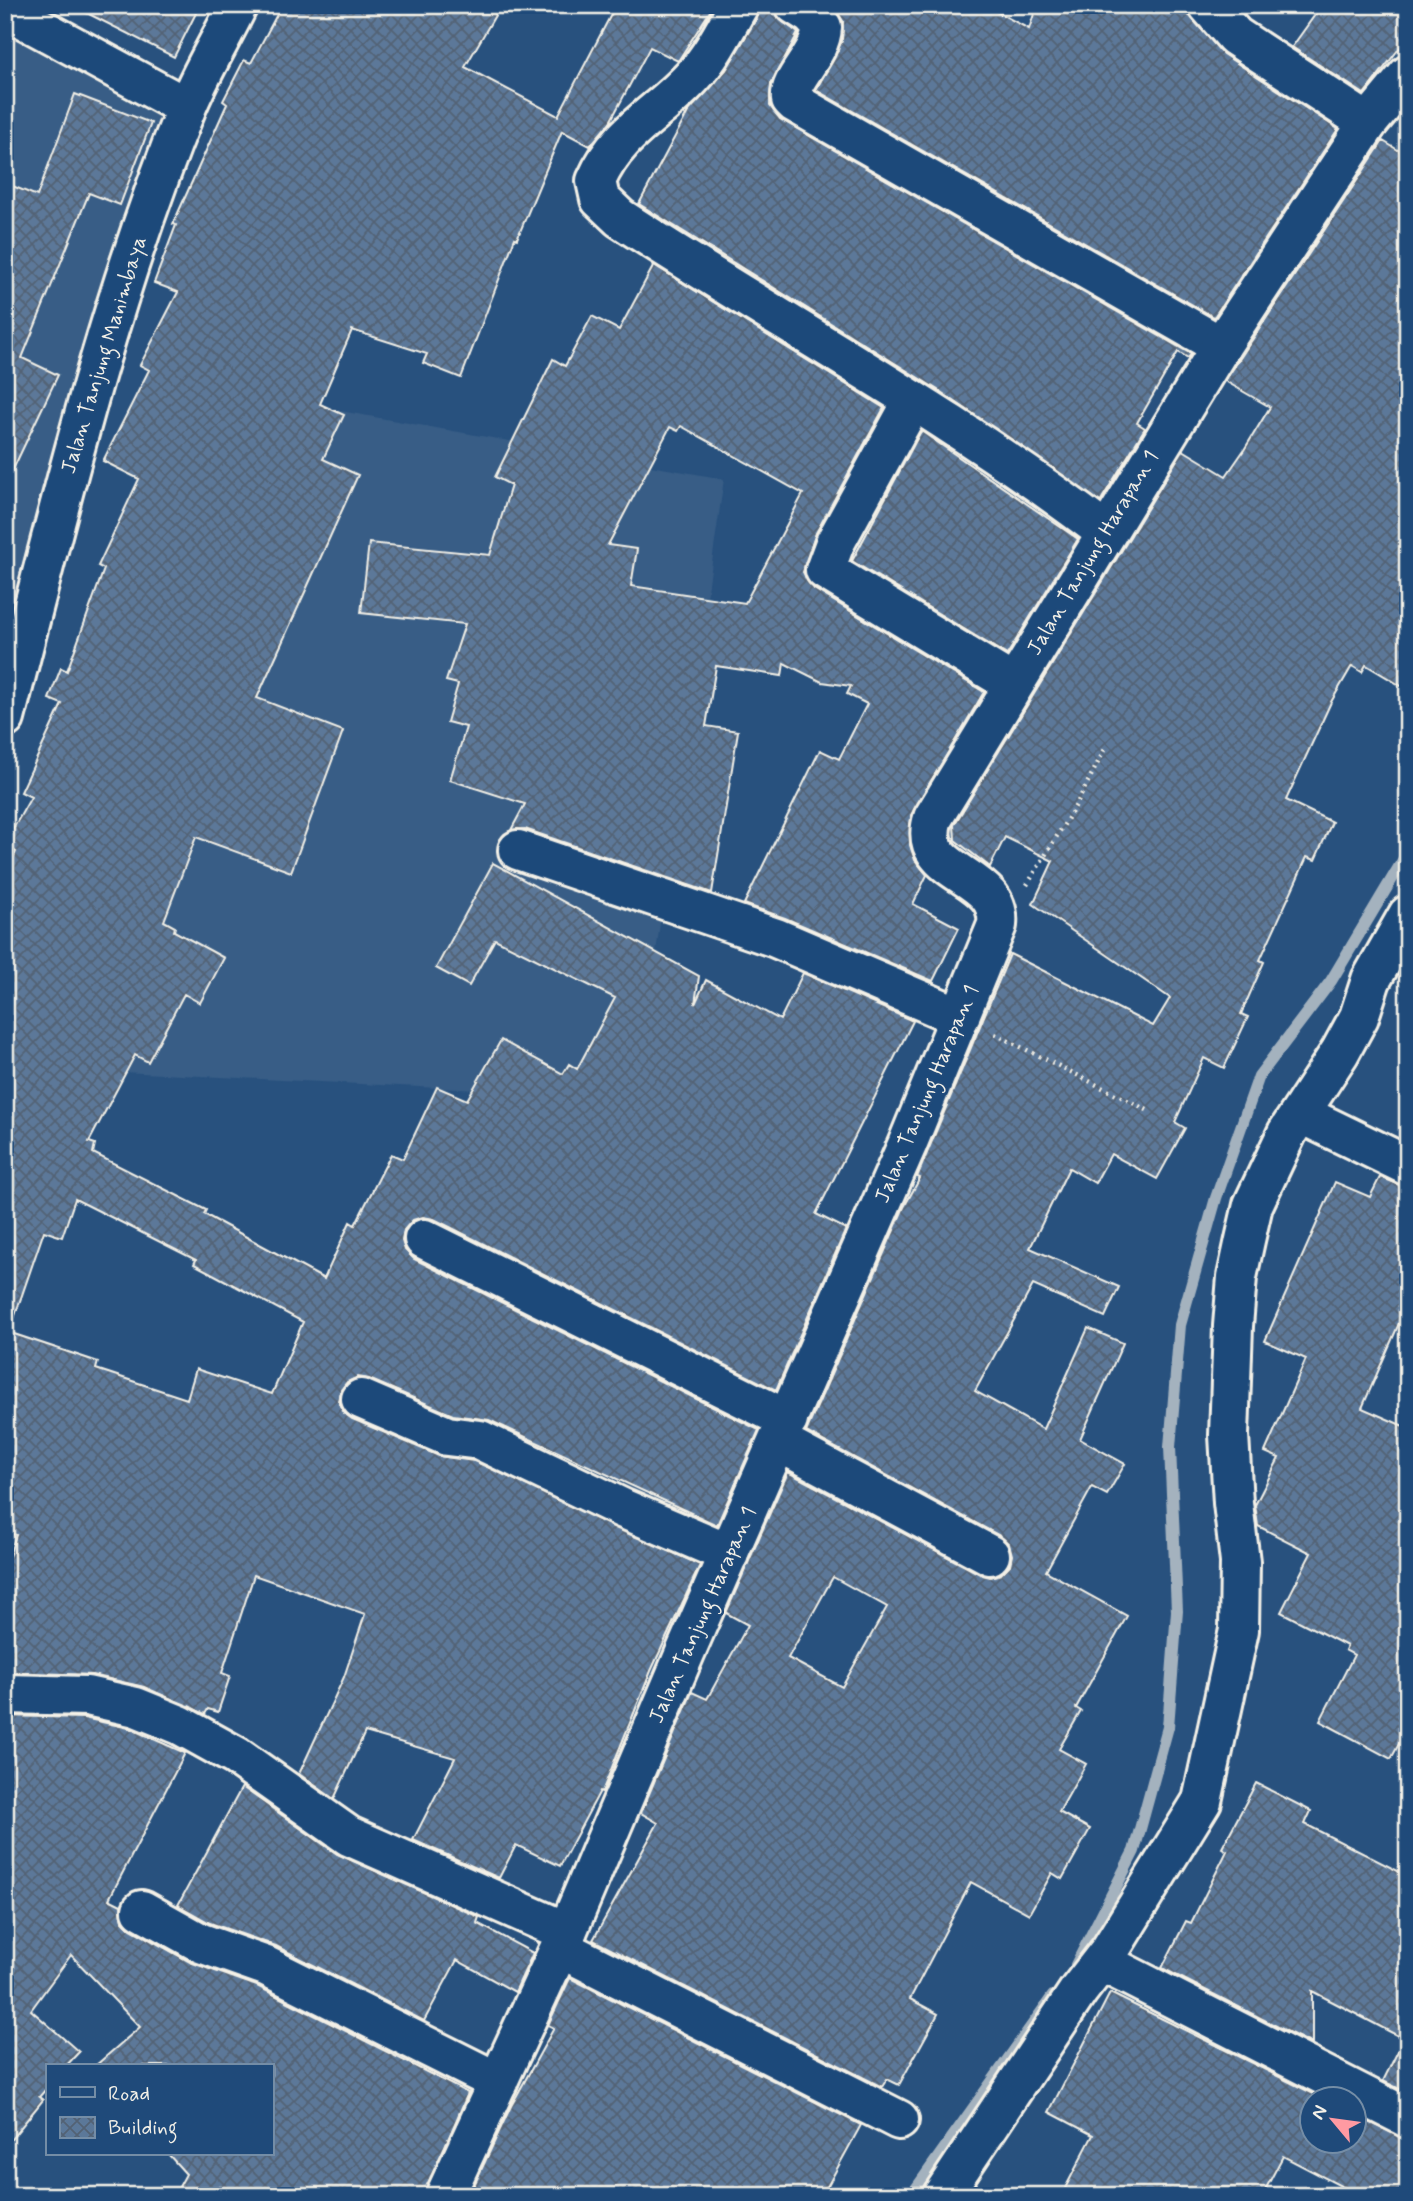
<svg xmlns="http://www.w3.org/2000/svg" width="1413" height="2201" viewBox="0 0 1413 2201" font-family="Mynerve,sans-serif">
  <defs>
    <pattern id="building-cross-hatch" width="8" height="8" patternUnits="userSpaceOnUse" patternTransform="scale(1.75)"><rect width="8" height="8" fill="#5b7899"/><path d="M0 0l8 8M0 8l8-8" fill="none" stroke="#536274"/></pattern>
  </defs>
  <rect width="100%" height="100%" fill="#28517e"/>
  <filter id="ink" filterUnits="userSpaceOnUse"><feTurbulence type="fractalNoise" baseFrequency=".0143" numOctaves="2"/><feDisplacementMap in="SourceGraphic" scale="14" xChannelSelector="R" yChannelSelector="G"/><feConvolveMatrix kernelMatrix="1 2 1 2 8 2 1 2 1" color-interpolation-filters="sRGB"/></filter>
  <g filter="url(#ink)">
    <g fill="#375d86">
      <polygon points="5,30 162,117 61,429 5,661"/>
      <polygon points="194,385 724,479 635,1098 5,1066"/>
    </g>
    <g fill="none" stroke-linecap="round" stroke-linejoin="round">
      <g stroke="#a4b2be" stroke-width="12">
        <polyline points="1076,1965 1134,1851 1168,1727 1177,1611 1170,1447 1180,1325 1216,1198 1259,1076 1331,981 1408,852"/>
        <polyline points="911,2196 1053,1996"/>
      </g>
    </g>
    <g fill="url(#building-cross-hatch)" stroke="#f4f1e8" stroke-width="2" fill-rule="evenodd">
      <polygon points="71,5 200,5 174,57"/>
      <polygon points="282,5 501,5 465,67 558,116 616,5 714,5 678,61 650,47 610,122 590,146 562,131 517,239 515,238 461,378 423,363 427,354 352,330 320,404 344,415 323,459 358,475 257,698 343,731 291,872 196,837 164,921 175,927 174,931 224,958 200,1003 184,994 148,1062 135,1055 89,1142 95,1144 93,1153 206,1210 204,1214 324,1279 350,1222 355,1225 391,1154 403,1159 437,1087 467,1100 501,1040 563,1074 569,1064 577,1069 615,998 495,939 469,986 436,968 493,863 699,976 695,1004 706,980 780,1020 803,973 913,1021 816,1214 846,1229 776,1390 434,1219 423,1217 413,1220 404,1230 402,1241 405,1250 414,1259 759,1430 717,1525 489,1420 453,1415 369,1379 358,1377 347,1382 341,1390 339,1402 344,1413 352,1419 439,1456 474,1461 700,1565 651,1671 602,1792 600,1791 560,1866 516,1845 499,1878 413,1840 455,1758 365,1732 334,1799 299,1774 344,1677 365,1614 254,1575 222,1673 230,1676 218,1712 208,1709 205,1714 144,1687 92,1675 5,1672 5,1568 16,1535 5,1532 5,1331 98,1362 96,1369 187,1399 196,1369 272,1394 303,1322 194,1264 196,1260 75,1199 62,1237 44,1231 11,1327 5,1326 5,874 16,852 5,846 5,843 31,797 21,792 62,704 49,699 61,668 67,671 104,569 98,566 139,479 103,461 149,370 140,365 178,292 154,283 176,225 173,224 227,104 223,101 244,60 251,63"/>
      <polygon points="761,5 773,5 776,16 798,33 771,84 770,106 780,119 1191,354 1188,358 1178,352 1137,423 1145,428 1100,502 938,390 639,204 688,112 726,70 758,16"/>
      <polygon points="832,5 984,5 1029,29 1037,5 1168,5 1190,16 1223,54 1338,129 1214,317 816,90 842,41 843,21"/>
      <polygon points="1322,5 1408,5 1408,37 1364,94 1292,47"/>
      <polygon points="75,94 151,123 120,205 89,193 22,358 58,375 5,486 5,183 37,196"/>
      <path d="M1383,141L1408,156V690L1366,665L1362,672L1352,666L1331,702L1286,800L1332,822L1315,860L1307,857L1260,960L1264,962L1241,1014L1248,1017L1224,1068L1204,1058L1175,1122L1185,1128L1157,1179L1111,1154L1095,1183L1069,1168L1030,1248L1119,1287L1105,1317L1033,1285L975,1391L1043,1429L1088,1328L1123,1343L1080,1439L1125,1464L1107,1495L1092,1487L1046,1571L1127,1616L1076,1708L1081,1711L1059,1749L1086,1764L1059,1812L1090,1829L1062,1879L1052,1873L1029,1914L971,1882L910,1999L938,2014L899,2085L887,2079L882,2087L593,1940L658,1823L641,1813L692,1692L707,1699L748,1625L726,1613L788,1472L980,1574L990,1577L1001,1574L1010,1565L1012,1555L1009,1544L1000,1536L806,1432L904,1207L920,1178L917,1177L1010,954L1153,1026L1170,998L1033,904L1053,861L1005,837L990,867L955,840L954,825L1183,450L1226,476L1244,450L1270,407L1225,381ZM833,1577L887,1607L842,1687L788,1658Z"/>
      <path d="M654,265L884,408L816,533L803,572L814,589L984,692L911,815L910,845L915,860L927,875L913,904L959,928L933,981L785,918L744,904L820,750L839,759L867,704L847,694L851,686L822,682L784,663L782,676L716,666L706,726L738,731L712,893L525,829L511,830L525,804L450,780L466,727L447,722L458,684L446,681L465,624L361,613L369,543L490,555L511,485L495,477L553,359L565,366L592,316L619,330ZM681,426L803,494L745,603L631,586L637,549L608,545L670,427L678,431Z"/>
      <polygon points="921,431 1078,539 1007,655 852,561"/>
      <polygon points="1380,1177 1408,1188 1408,1303 1362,1408 1408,1428 1408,1727 1391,1759 1320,1721 1354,1655 1345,1650 1347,1646 1281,1612 1311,1553 1258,1526 1255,1505 1279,1458 1265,1452 1306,1359 1265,1341 1335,1182 1370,1197"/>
      <polygon points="5,1716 84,1718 129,1728 185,1753 109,1899 121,1905 123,1921 131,1929 190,1962 257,1986 468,2093 424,2196 174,2196 186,2174 168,2154 271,2154 271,2066 95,2066 140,2027 71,1955 31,2010 79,2052 66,2066 47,2066 47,2088 39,2097 43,2100 5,2147"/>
      <polygon points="1256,1783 1311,1811 1305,1824 1408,1876 1408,2093 1383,2081 1404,2039 1312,1991 1312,2044 1162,1968 1186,1921 1191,1923 1227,1851 1222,1848"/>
      <polygon points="242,1787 337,1854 479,1917 477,1923 533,1953 515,1992 457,1960 424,2021 276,1946 210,1923 178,1905"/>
      <polygon points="570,1978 861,2125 822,2196 469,2196 511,2106 554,2028 548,2025"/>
      <polygon points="1110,1993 1324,2099 1312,2099 1312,2141 1354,2141 1354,2115 1408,2140 1408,2196 1360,2196 1283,2156 1262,2196 1061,2196 1093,2135 1049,2112"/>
    </g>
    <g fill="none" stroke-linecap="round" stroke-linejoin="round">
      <g stroke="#f4f1e8" stroke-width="44">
        <g id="minor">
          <path d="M739,5C725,29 713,54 695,74C660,114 618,130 596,181L600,199L620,218C781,323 952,415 1105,532"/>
          <path d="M795,5L811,15L822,27C821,55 788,79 791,99L795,103L1221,346"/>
          <polyline points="1208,5 1235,36 1368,123"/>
          <polyline points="5,9 186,107"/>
          <polyline points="913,401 835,543 825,570 1013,684"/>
          <path d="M5,718C58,513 106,305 186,109C200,74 221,40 238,5"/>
          <polyline points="518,850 776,938 960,1017"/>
          <polyline points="1301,1114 1408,1166"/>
          <polyline points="424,1239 788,1420"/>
          <polyline points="361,1399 447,1436 480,1440 624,1509 729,1554"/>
          <polyline points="779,1442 990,1555"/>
          <polyline points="5,1694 87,1696 136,1707 180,1725 236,1756 349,1836 567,1932"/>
          <polyline points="142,1910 201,1943 266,1966 498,2082"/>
          <polyline points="560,1948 899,2120"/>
          <polyline points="1102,1962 1408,2118"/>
          <path d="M445,2196L567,1932L685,1653L907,1145L997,925C1003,871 914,877 933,818L1221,346L1368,123L1408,75"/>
          <polyline points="942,2196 1079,1990 1110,1950 1202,1801 1239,1630 1240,1562 1233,1503 1229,1435 1233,1326 1237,1277 1245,1240 1253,1205 1287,1133 1340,1052 1359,1017 1371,980 1408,915"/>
        </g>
      </g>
      <g stroke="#f4f1e8" stroke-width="4.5" stroke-dasharray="2 5" stroke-linecap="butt">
        <polyline points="1027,885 1076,805 1106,747"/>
        <polyline points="995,1034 1147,1110"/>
      </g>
      <use href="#minor" stroke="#1f4a7a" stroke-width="38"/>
    </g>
  </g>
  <g text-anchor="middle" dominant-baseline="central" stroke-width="5" stroke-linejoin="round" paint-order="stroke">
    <g font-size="21" fill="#f4f1e8" stroke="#1f4a7a">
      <text transform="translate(104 355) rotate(-73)">Jalan Tanjung Manimbaya</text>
      <text transform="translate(1093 553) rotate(-59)">Jalan Tanjung Harapan 1</text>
      <text transform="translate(927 1094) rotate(-67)">Jalan Tanjung Harapan 1</text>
      <text transform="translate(703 1615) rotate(-66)">Jalan Tanjung Harapan 1</text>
    </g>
  </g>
  <rect width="1413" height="2201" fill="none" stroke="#1f4a7a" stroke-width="28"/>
  <rect x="14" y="14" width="1385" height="2173" fill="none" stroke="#f4f1e8" stroke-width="2.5" filter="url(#ink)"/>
  <rect x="46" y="2064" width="228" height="91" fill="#1f4a7a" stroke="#748da6" stroke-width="2"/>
  <rect x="60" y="2087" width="35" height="10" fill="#1f4a7a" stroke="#748da6" stroke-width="2"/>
  <text x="108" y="2100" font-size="21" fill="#f4f1e8">Road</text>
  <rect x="60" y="2117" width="35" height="21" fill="url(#building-cross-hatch)" stroke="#748da6" stroke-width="2"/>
  <text x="108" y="2134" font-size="21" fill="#f4f1e8">Building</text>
  <g transform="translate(1333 2120) rotate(299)"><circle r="33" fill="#1f4a7a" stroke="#748da6" stroke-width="2"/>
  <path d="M0-5L12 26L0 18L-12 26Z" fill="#ff9aa2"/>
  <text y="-10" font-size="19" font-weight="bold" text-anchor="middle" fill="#f4f1e8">N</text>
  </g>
</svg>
